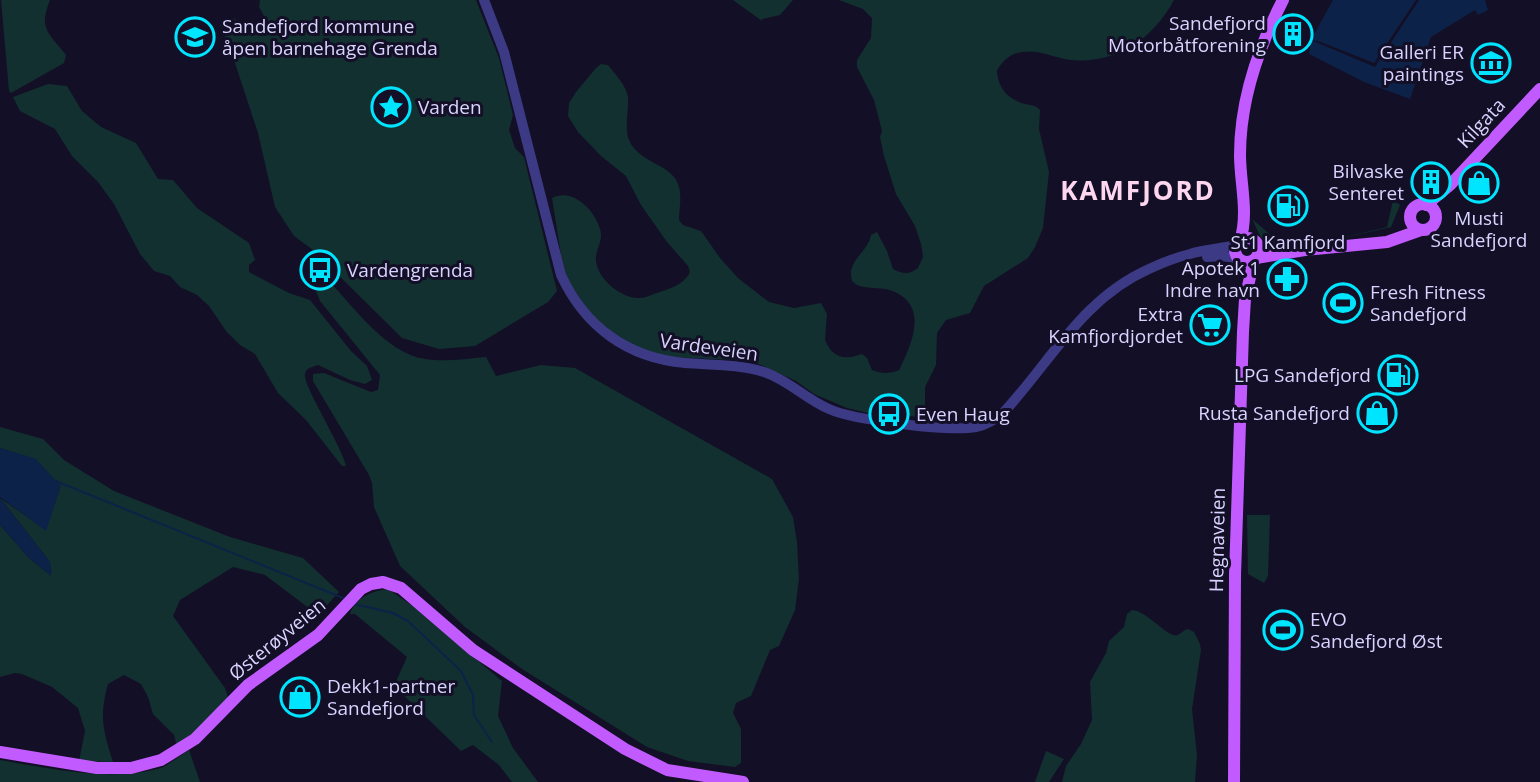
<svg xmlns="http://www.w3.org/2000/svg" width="1540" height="782" viewBox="0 0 1540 782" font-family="'Open Sans',sans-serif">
  <rect width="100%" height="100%" fill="#130f26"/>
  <g fill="#12302f">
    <path d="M1,0H50C38,29 49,33 66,55L64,63L11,93L9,91Z"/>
    <polygon points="260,0 476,0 499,58 513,115 509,130 515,148 524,157 557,291 548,302 475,346 439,349 402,338 313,250 294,236 275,207 258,133 230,48 220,25 223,18 233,18 249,28 260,23 264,16 259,7"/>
    <polygon points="733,0 793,0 780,15 762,19 762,21"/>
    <path d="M839,0H1174C1153,39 1117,64 1071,60C1055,58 1039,49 1022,52C1010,54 1004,60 997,70C997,85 1006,97 1019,102C1028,106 1033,103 1040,110L1039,129L1049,172L1043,228L1035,247L1028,258L984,286L970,313L946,320L937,333L936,365L925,387V412L921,417L868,413L847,408L814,394L796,381L752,361L671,357L644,351L598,326L567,279L561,255L552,198C572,187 595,210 600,229C604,240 595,250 596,261C598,279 620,298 639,298C644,298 649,296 654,294C668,289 683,286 690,272L688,266L667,242L641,205L626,176L601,156L578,132L568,116L569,103L576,92L596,68L601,64L608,65C615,74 626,85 628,97C629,111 624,126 629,140C639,164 674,164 679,187C682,198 679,210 679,220L683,225L701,231L720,258L738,278L769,302L794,308L821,303L827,314L825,340C833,359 845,360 862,354L867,358L872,370C882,374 890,374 899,370C911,345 929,308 895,292C883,286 869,290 857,285L852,281C846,260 868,253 871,235L877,232L887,251L893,269C903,274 909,275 918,268L923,257L921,244L915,226L896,194L884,156L880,137L882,131L874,100L857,67V60L871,38L872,18L863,9Z"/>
    <path d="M48,84L67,86L82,111L101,127L136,143L158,179L173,180L197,208L249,243L255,260L249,265V272L289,293L310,300L351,351L367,366L372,380L365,384L350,380L318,365C312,367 306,368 305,374C302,384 343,448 346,466H342L306,420L278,393L255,354L240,345L226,331L209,306L197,295L180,287L170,276L154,271L140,254L114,204L98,182L72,156L55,129L20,111L13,97Z"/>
    <polygon points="1393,200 1400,205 1391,227 1329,241 1387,227"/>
    <polygon points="1252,219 1278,241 1279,246 1261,238"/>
    <path d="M328,280C354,307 386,353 425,359C445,362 466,359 486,357L496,376L541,365L575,368L772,479L793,517L797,542L799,579L795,610L779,646L770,650L751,696L736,703L733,713L741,729V763L735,767L688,761L647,747L522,669L465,627L400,566L374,507L372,483L369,475L313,381V374L324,373L371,392L378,390L380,375L320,301L316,291Z"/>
    <path d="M0,427L43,439L64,460L114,491L230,537L303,558L339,592L318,615L265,575L233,567L180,600L173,616L225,688L229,700L177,748L174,735L153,714L148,697L141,684L124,675L108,684C99,717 103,730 113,762L79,761L85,731L78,708L52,687L22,674L15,673L0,677V525L28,557L51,576L50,562L0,498L46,530L35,459L0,448Z"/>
    <polygon points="1247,515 1270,515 1268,576 1264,583 1248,574"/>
    <path d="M388,589L417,609L502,681L498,716L513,748L538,782H512L499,765L473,745L461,751L394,686L407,657L355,614H350C354,599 373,590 388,589Z"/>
    <path d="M1132,610C1148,611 1168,639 1178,635C1181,633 1184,630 1188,629L1194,632L1200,644L1201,650L1192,709L1197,755L1195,782H1062L1066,766L1081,744L1092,720L1090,682L1106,653L1109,641L1124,627L1127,614Z"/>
    <path d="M189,750L200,782H0V760C51,769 112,782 161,768C171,763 180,756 189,750Z"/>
    <polygon points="1046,751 1064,759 1049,782 1035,782"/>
  </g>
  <g fill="#0c2248">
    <polygon points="1333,0 1485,0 1488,10 1478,15 1475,10 1431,37 1410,99 1364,82 1309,54 1311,40"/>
    <polygon points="0,448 36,459 61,486 46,531 0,497"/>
    <polygon points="0,498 50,562 51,576 28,557 0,525"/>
  </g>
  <polygon fill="#130f26" points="1416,0 1419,0 1375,67 1311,40 1318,41 1374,63"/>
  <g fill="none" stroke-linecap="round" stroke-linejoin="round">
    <g stroke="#0c2248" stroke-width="2">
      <polyline points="56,481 343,598"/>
      <polyline points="354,604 393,613 408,621 461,671 473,695 474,715 492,742"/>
    </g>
    <g stroke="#3d3a85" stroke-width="10">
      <path d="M484,0L504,52L561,275C585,327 628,358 685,363C711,365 739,364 764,372C788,380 806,399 829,409C853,420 949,432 976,427C987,425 996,419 1004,412C1051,361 1083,298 1149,269C1162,263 1177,257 1190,254C1206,249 1222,249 1238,244"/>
      <polyline points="1207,257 1223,256 1240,259"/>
    </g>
    <g stroke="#c25bff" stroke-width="12">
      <circle cx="1423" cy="217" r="13"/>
      <polyline points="1426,205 1450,185 1540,89"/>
      <circle cx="1247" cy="250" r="12"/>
      <path d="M1240,241C1249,213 1240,183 1240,155C1240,99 1258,48 1283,0"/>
      <polyline points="1256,258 1305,250 1387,242 1421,230"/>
      <polyline points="0,752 97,768 131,768 161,760 195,739 248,685 318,635 361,589 371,584 383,582 401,588 473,650 625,749 667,770 743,782"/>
      <polyline points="1234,782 1235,575 1243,332 1245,299 1254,260"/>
    </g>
  </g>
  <defs>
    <g id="building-ring" transform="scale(2.0125)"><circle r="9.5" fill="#130f26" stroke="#00e5ff" stroke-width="1.5"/><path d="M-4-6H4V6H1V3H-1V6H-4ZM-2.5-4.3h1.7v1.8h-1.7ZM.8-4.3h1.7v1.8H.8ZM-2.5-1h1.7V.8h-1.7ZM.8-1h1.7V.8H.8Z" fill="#00e5ff"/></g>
    <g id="school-ring" transform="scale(2.0125)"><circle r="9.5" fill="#130f26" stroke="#00e5ff" stroke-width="1.5"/><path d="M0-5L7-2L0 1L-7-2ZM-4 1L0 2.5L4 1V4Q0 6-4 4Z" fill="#00e5ff"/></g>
    <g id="museum-ring" transform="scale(2.0125)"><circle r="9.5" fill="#130f26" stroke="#00e5ff" stroke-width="1.5"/><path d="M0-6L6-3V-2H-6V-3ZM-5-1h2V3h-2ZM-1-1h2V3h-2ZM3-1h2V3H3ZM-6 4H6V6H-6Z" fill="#00e5ff"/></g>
    <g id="sight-ring" transform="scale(2.0125)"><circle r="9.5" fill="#130f26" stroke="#00e5ff" stroke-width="1.5"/><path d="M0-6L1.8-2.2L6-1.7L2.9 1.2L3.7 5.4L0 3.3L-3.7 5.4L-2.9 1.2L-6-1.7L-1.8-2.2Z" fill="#00e5ff"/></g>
    <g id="shop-ring" transform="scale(2.0125)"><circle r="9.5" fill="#130f26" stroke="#00e5ff" stroke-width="1.5"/><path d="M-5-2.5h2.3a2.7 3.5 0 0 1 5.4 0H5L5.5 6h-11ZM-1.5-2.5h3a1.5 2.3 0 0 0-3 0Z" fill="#00e5ff"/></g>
    <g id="fuel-ring" transform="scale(2.0125)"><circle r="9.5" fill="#130f26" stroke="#00e5ff" stroke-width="1.5"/><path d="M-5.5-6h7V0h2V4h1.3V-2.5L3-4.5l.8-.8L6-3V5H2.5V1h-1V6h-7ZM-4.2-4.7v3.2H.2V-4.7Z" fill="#00e5ff"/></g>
    <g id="bus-ring" transform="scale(2.0125)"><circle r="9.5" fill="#130f26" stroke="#00e5ff" stroke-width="1.5"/><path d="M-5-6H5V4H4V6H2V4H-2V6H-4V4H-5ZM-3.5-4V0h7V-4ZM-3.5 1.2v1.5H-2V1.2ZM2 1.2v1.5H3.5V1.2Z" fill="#00e5ff"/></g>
    <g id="pharmacy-ring" transform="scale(2.0125)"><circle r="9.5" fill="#130f26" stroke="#00e5ff" stroke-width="1.5"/><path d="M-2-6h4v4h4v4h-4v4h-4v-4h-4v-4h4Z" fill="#00e5ff"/></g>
    <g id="stadium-ring" transform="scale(2.0125)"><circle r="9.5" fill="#130f26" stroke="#00e5ff" stroke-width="1.5"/><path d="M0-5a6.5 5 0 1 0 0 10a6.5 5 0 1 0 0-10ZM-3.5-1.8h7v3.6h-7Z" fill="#00e5ff"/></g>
    <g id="supermarket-ring" transform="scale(2.0125)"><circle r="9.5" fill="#130f26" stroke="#00e5ff" stroke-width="1.5"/><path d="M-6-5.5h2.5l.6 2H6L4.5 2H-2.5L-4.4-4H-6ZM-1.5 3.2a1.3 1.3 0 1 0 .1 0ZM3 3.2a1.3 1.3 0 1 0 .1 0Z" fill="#00e5ff"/></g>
  </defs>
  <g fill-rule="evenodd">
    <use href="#building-ring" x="1293" y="34"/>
    <use href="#school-ring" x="195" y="37"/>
    <use href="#museum-ring" x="1491" y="63"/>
    <use href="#sight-ring" x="391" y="107"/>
    <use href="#building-ring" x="1431" y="182"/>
    <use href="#shop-ring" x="1479" y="183"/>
    <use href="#fuel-ring" x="1288" y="206"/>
    <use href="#bus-ring" x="320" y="270"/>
    <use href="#pharmacy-ring" x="1287" y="279"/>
    <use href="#stadium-ring" x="1343" y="303"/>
    <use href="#supermarket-ring" x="1210" y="325"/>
    <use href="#fuel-ring" x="1398" y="375"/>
    <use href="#shop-ring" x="1377" y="413"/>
    <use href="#bus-ring" x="889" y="414"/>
    <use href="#stadium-ring" x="1283" y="630"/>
    <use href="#shop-ring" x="300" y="697"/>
  </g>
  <g text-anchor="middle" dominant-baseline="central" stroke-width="6" stroke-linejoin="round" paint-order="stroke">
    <g font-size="19" fill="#d9d4ff" stroke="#130f26" text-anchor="end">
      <text x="1266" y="23">Sandefjord<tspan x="1266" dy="22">Motorbåtforening</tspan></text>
      <text x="222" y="26" text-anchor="start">Sandefjord kommune<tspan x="222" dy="22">åpen barnehage Grenda</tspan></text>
      <text x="1464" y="52">Galleri ER<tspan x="1464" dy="22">paintings</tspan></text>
      <text x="418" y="107" text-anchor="start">Varden</text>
      <text x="1404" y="171">Bilvaske<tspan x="1404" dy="22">Senteret</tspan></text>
      <text x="1479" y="218" text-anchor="middle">Musti<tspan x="1479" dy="22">Sandefjord</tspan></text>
      <text x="1288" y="242" text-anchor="middle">St1 Kamfjord</text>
      <text x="1260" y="268">Apotek 1<tspan x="1260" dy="22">Indre havn</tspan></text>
      <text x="347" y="270" text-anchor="start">Vardengrenda</text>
      <text x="1370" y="292" text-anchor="start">Fresh Fitness<tspan x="1370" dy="22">Sandefjord</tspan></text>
      <text x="1183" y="314">Extra<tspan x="1183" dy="22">Kamfjordjordet</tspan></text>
      <text x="1371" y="375">LPG Sandefjord</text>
      <text x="1350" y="413">Rusta Sandefjord</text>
      <text x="916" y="414" text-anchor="start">Even Haug</text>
      <text x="1310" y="619" text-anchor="start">EVO<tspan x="1310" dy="22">Sandefjord Øst</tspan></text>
      <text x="327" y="686" text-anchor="start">Dekk1-partner<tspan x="327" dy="22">Sandefjord</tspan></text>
    </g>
    <g font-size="19" fill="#d9d4ff" stroke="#130f26">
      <text transform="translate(1481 123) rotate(-47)">Kilgata</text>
      <text transform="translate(709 347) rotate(8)">Vardeveien</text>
      <text transform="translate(1217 540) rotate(-89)">Hegnaveien</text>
      <text transform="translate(277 639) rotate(-39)">Østerøyveien</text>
    </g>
    <g font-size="26" font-weight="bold" letter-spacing="2" fill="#ffd6f0" stroke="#130f26">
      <text x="1138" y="190">KAMFJORD</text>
    </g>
  </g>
</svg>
